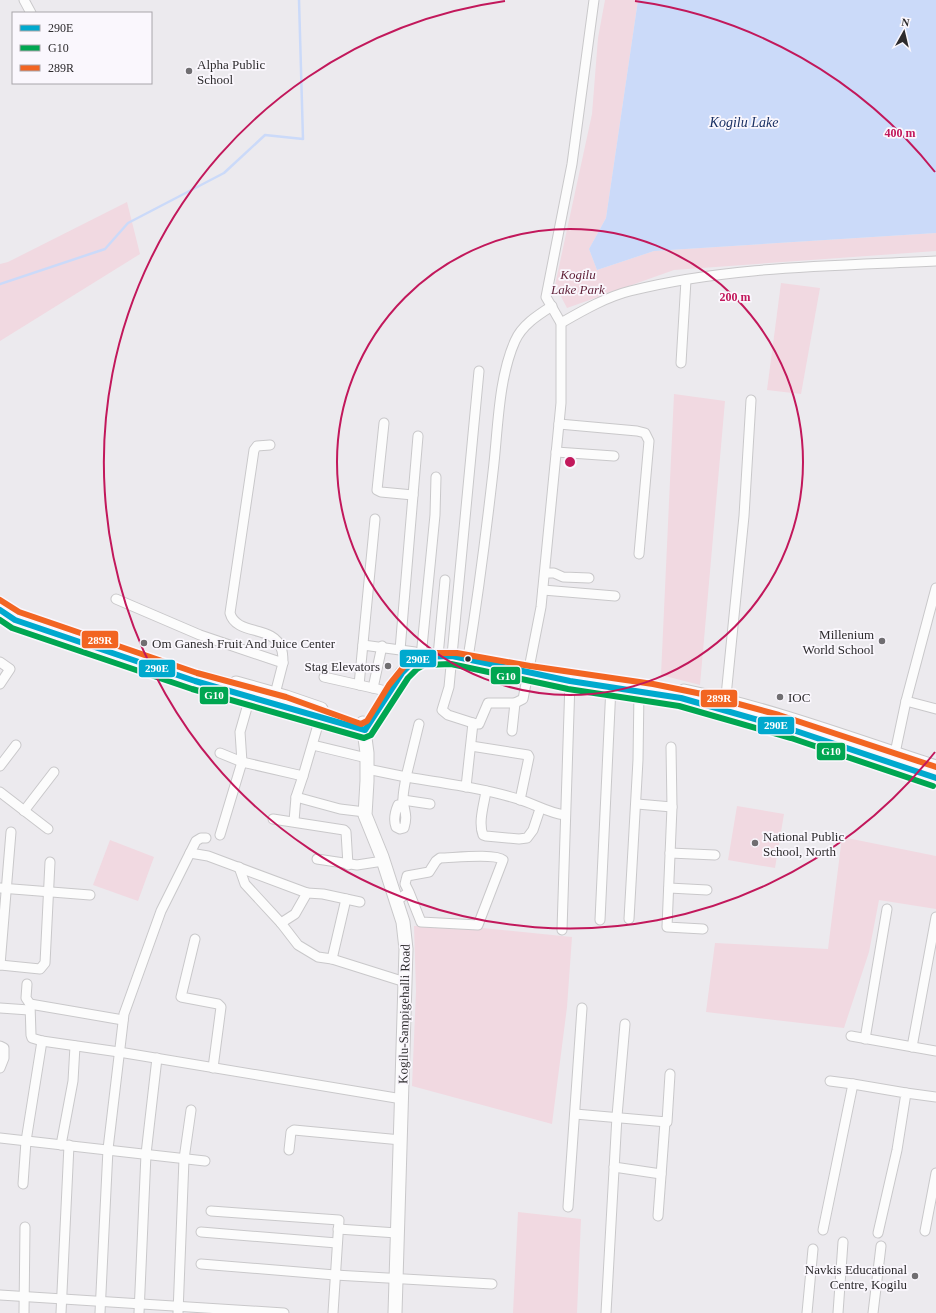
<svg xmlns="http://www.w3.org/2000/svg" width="936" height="1313" viewBox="0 0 936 1313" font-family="'Times New Roman',serif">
  <rect width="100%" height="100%" fill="#eceaee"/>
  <g fill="#f1d9e1">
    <polygon points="605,0 638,0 606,218 589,249 597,270 654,251 936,233 936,251 674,270 567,308 555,285 592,114 598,38"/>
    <polygon points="127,202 140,254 0,341 0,264 8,262"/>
    <polygon points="781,283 820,288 801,394 767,390"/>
    <polygon points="674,394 725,401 700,685 661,675"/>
    <polygon points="737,806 784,814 775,868 728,860"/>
    <polygon points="842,837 936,856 936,909 879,900 869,952 844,1028 706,1012 715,943 828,949"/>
    <polygon points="110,840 154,857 138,901 93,885"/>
    <polygon points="414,926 482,928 572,937 567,1007 552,1124 412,1086 416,991"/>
    <polygon points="518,1212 581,1219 577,1313 513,1313"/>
  </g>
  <polygon fill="#cbdaf9" points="638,0 936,0 936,233 654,251 597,270 589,249 606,218"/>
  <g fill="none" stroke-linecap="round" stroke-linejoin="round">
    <polyline stroke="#cbdaf9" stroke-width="2.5" points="0,284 105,249 128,223 224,173 265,135 303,139 299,0"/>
    <g stroke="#c9c8ca" stroke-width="11">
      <g id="street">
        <polyline points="24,0 31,13"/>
        <path d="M561,323C582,311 606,297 630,291C728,266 835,266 936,261"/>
        <polyline points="681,363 686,280"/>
        <polyline points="479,371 449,687 442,710 448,715 476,724 479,724 488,703 515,703 523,699 541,607 561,403 561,323 546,297 572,164 594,0"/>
        <polyline points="384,423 377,490 381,492 413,495"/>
        <polyline points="559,424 637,431 645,433 649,441 639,554"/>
        <path d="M270,445L257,446L254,450L230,613C236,636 274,625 281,648C283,652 283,658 283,663"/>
        <polyline points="556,452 614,456"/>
        <polyline points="545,573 554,573 563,577 589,578"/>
        <polyline points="543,590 615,596"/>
        <polyline points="116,599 200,635 283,663 275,694"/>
        <polyline points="363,645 415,652 418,658"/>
        <polyline points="400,650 418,436"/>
        <polyline points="438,656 445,580"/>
        <polyline points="421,657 435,515 436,477"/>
        <path d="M468,658C478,596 486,534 493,472C498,431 498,379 515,341C522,325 538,315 552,306"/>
        <polyline points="0,662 10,669 0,684"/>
        <polyline points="324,677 386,691"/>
        <polyline points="359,685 375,519"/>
        <polyline points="373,688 382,646"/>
        <polyline points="906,701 936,588"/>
        <polyline points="725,706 744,516 751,400"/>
        <polyline points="512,731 515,703"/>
        <polyline points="313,745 367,758"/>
        <polyline points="471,746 528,755 529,757 520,800"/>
        <polyline points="671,747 672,807 667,927 703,929"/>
        <polyline points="220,753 242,762"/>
        <polyline points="895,753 906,701 936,709"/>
        <polyline points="242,762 240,732 250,697"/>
        <polyline points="0,766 16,745"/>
        <polyline points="367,769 406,777 419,724"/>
        <polyline points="466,787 473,723"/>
        <path d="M486,791C484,805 478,822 483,835L486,836L519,839L527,838L533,830L540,809"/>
        <polyline points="0,792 48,829"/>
        <polyline points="296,797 340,809 365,812"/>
        <polyline points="403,800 430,804"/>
        <path d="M404,804L398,805C395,812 393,819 396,827L400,829L404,828C408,815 404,811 403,799C403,792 405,784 406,777C443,783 482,788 518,799C535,804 548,813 565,815"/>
        <polyline points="637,804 672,807"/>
        <polyline points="24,811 54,772"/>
        <polyline points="273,819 344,830 346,832 348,865"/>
        <polyline points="294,821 296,797 303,776"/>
        <polyline points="220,835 242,762 303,776 320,718"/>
        <polyline points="190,853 208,856 307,893"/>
        <polyline points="670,853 715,855"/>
        <polyline points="317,859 357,865 383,861"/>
        <polyline points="239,867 245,884 281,923 298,945 318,957 332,959 405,982"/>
        <polyline points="0,888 90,895"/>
        <polyline points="669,888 707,890"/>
        <path d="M396,901L409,892L405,884L407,876L429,872L436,861L440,858C452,858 495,853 503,860L478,925L421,922L409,892"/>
        <polyline points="629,919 638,760 639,690"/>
        <polyline points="600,920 611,686"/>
        <polyline points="281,923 295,914 307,893 323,894 360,902"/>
        <polyline points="562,930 570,681"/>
        <polyline points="195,939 181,997 218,1004 221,1007 213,1068"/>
        <polyline points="332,959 346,899"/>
        <polyline points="0,965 40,969 45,963 50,862"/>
        <polyline points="0,965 11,832"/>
        <polyline points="27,984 26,998 30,1004 31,1035 32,1038 42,1041 119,1052 402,1099"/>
        <polyline points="30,1004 123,1020"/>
        <polyline points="0,1008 29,1010"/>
        <polyline points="851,1036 936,1051"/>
        <polyline points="865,1039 887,909"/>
        <polyline points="0,1046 4,1048 4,1058 0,1068"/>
        <polyline points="912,1047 936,917"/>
        <polyline points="830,1081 853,1084"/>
        <polyline points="906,1093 936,1097"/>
        <polyline points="575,1114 667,1122 670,1074"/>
        <polyline points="0,1138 205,1161"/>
        <polyline points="61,1145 73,1081 75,1046"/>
        <polyline points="289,1150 291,1132 294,1130 401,1140"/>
        <polyline points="614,1167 661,1174"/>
        <polyline points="23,1184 26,1141 42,1041"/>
        <polyline points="568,1207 582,1008"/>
        <polyline points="211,1211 339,1220 333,1313"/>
        <polyline points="658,1216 665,1122"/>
        <polyline points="338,1229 397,1233"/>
        <polyline points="823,1230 853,1084 906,1093 897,1150 878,1233"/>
        <polyline points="925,1231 936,1173"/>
        <polyline points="201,1232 337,1243"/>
        <polyline points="201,1264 335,1275 492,1284"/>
        <polyline points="0,1295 284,1313"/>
        <polyline points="24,1313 25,1227"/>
        <polyline points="61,1313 69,1145"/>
        <polyline points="100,1313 108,1149 124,1014 161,911 196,841 201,838 206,838"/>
        <polyline points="139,1313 146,1154 157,1058"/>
        <polyline points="178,1313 184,1159 191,1110"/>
        <polyline points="606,1313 617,1116 625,1024"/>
        <polyline points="807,1313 813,1249"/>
        <polyline points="838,1313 843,1242"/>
        <polyline points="873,1313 881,1246"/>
      </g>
    </g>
    <g stroke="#c9c8ca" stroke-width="15">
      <g id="secondary">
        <polyline points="0,610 15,620 195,681 365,730 402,673 412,663 421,657 452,656 570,681 681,698 793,730 936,778"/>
        <polyline points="236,683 286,697 321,709"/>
        <path d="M684,691C770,709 853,740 936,767"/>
        <polyline points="363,723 367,753 367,781 365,815 382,857 403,922 406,949 395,1313"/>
      </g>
    </g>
    <use href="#street" stroke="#fcfcfc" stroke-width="9"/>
    <use href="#secondary" stroke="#fcfcfc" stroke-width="13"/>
    <g stroke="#faf7fd" stroke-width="9">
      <polyline id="bus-1" points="0,610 15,620 195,681 365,730 402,673 412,663 421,657 452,656 570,681 681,698 793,730 936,778"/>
    </g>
    <g stroke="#faf7fd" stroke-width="9">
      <polyline id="bus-2" points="0,620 12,628 192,689 364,738 371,735 408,678 417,669 424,665 451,664 568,689 679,706 791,738 933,786"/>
    </g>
    <g stroke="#faf7fd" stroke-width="9">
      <polyline id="bus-3" points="0,600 19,612 197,673 286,697 361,724 367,721 389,685 410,659 422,653 457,653 530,666 653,684 702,694 779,715 936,767"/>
    </g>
    <use href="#bus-1" stroke="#00a9ce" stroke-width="6"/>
    <use href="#bus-2" stroke="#00a651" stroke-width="6"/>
    <use href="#bus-3" stroke="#f26522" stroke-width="6"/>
  </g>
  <g fill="none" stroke="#c2185b" stroke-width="2">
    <circle cx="570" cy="462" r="233"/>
    <path d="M935 752A466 466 0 1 1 505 1M635 1A466 466 0 0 1 935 172"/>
  </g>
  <g fill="#706e71" stroke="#faf7fd" stroke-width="1.5">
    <circle cx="189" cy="71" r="4"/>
    <circle cx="882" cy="641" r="4"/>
    <circle cx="144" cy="643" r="4"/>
    <circle cx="388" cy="666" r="4"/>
    <circle cx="780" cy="697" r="4"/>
    <circle cx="755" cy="843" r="4"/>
    <circle cx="915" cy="1276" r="4"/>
  </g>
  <circle fill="#2d2b2d" stroke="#faf7fd" stroke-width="1.5" cx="468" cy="659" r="3.5"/>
  <g text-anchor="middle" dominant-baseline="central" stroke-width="3.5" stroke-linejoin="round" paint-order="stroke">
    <g font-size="13" fill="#2d2b2d" stroke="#faf7fd" text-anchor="start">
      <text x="197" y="64">Alpha Public<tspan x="197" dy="15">School</tspan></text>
      <text x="874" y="634" text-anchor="end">Millenium<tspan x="874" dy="15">World School</tspan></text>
      <text x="152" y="643">Om Ganesh Fruit And Juice Center</text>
      <text x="380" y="666" text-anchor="end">Stag Elevators</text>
      <text x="788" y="697">IOC</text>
      <text x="763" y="836">National Public<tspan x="763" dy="15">School, North</tspan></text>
      <text x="907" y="1269" text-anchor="end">Navkis Educational<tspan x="907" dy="15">Centre, Kogilu</tspan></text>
    </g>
    <g font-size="13" font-style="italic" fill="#5f1f36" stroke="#faf7fd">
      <text x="578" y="274">Kogilu<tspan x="578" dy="15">Lake Park</tspan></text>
    </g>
    <g font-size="13" fill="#2d2b2d" stroke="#faf7fd">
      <text transform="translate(404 1014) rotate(-89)">Kogilu-Sampigehalli Road</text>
    </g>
    <g font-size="14" font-style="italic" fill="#1a3164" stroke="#faf7fd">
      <text x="744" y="122">Kogilu Lake</text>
    </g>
  </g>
  <circle cx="570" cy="462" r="6" fill="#c2185b" stroke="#faf7fd" stroke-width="2"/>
  <g font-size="12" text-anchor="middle" font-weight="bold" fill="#c2185b" stroke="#faf7fd" stroke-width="3.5" stroke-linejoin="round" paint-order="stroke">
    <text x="900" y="137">400 m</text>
    <text x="735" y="301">200 m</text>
  </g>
  <g stroke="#faf7fd" stroke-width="1.5">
    <rect x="81" y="630" width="38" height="19" rx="4" fill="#f26522"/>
    <rect x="399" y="649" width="38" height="19" rx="4" fill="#00a9ce"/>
    <rect x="138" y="659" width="38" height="19" rx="4" fill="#00a9ce"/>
    <rect x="490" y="666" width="31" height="19" rx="4" fill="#00a651"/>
    <rect x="199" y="686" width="30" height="19" rx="4" fill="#00a651"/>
    <rect x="700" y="689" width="38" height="19" rx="4" fill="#f26522"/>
    <rect x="757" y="716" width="38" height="19" rx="4" fill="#00a9ce"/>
    <rect x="816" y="742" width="30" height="19" rx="4" fill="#00a651"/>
  </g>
  <g font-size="11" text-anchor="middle" font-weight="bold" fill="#fff">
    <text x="100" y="644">289R</text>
    <text x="418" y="663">290E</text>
    <text x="157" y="672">290E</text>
    <text x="506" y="680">G10</text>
    <text x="214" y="699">G10</text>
    <text x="719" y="702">289R</text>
    <text x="776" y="729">290E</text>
    <text x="831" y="755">G10</text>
  </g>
  <rect x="12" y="12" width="140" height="72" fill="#faf7fd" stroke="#a8a5aa"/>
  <rect x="20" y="25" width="20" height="6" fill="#00a9ce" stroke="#a8a5aa"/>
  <text x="48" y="32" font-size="12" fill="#2d2b2d">290E</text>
  <rect x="20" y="45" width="20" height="6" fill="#00a651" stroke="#a8a5aa"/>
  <text x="48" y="52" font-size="12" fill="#2d2b2d">G10</text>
  <rect x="20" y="65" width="20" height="6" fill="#f26522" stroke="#a8a5aa"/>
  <text x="48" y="72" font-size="12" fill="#2d2b2d">289R</text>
  <g transform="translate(904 32) rotate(8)" stroke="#faf7fd" stroke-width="3" paint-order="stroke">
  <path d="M0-3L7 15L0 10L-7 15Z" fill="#2d2b2d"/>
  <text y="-6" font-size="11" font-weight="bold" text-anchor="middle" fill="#2d2b2d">N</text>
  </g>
</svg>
